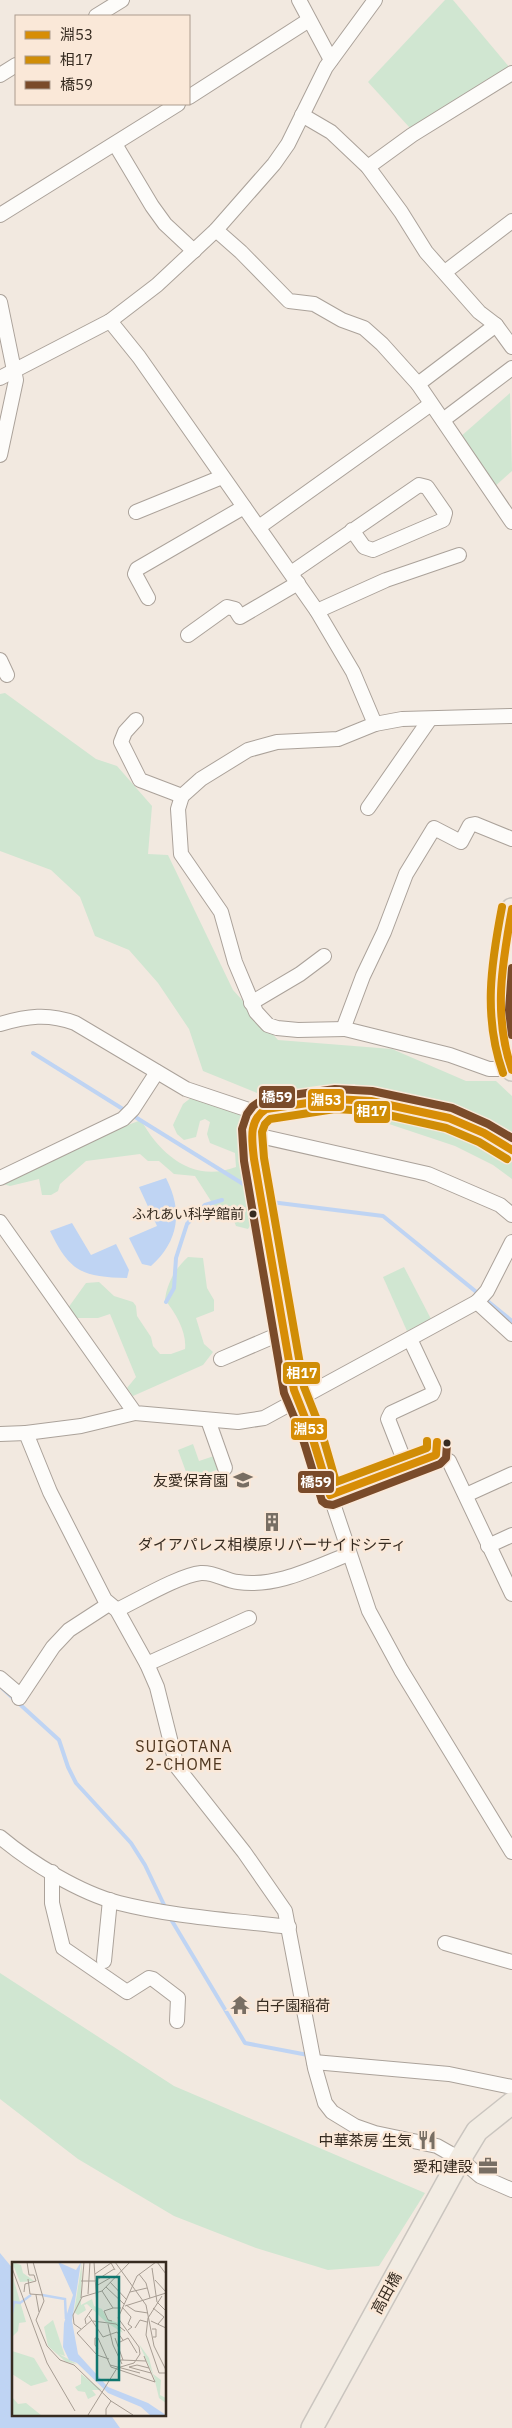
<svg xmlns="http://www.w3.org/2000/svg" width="512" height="2428" viewBox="0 0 512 2428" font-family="'IBM Plex Sans','Noto Sans JP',sans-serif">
  <rect width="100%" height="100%" fill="#f2e9e0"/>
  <g fill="#d0e6d1">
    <polygon points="445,0 453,0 510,68 410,128 368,82"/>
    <polygon points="510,393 512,471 493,488 459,438"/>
    <polygon points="5,693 96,759 117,766 152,806 148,854 168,855 233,990 278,1040 392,1049 466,1081 496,1081 512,1096 512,1179 493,1165 455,1146 362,1115 355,1084 257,1093 203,1071 189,1029 158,983 129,950 95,936 80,897 51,870 0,851 0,694"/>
    <path d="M192,1097L240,1110L243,1125L239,1150L249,1175L251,1200L252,1222L248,1229L236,1226L231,1213L218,1212L195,1176L174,1174L159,1161H148L140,1154L86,1161L60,1184L58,1191L51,1195H42L39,1179L10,1186L3,1184L58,1156H63L102,1135L141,1120C161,1156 194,1183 236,1167L235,1153L210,1143L207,1134L210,1122L205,1119L200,1121L196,1137L184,1140L177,1134L173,1125L183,1104Z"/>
    <path d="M188,1257L203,1258L207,1288L214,1300V1311L196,1318L204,1344L213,1352L203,1365L133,1396L127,1388L136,1377L110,1314L98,1318H75L68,1308L86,1283L99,1282L114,1296L133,1302L136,1306L137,1316L151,1337L153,1346L160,1354H171L185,1349C187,1333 176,1313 165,1300C167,1283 175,1269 188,1257Z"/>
    <polygon points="404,1267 431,1319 407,1331 383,1277"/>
    <polygon points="193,1444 199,1461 214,1456 219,1469 189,1480 178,1450"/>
    <polygon points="0,1973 174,2086 425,2193 379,2266 328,2270 256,2248 174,2216 78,2159 0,2099"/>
  </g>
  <g fill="#bfd4f3">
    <path d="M166,1178C183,1211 179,1241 151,1266L142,1264L129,1238L157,1226L139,1187Z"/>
    <path d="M72,1223L91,1255L116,1244L129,1270L127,1278C82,1277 70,1272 50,1231Z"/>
    <polygon points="0,2253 14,2270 14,2414 110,2414 120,2428 0,2428"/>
  </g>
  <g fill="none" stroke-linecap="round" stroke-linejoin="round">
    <g stroke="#bfd4f3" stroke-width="4">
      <polyline points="33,1053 126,1111"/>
      <polyline points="132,1115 248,1187"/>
      <polyline points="271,1202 383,1216 512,1321"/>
      <polyline points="166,1302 174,1288 176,1258 187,1224 205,1205 222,1200"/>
      <polyline points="2,1688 59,1740 68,1767 76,1783 131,1843 145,1865 166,1909"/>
      <polyline points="169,1916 245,2043 308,2055"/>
    </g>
    <g stroke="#aba29a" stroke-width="16">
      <g id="street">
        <polyline points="299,0 331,60"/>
        <polyline points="96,16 122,0"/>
        <polyline points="0,75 16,65"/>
        <polyline points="189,97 309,20"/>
        <polyline points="302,115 331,132 368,167 401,212 426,252 479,312 496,325 512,347"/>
        <polyline points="115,144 152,206 165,224 194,251"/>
        <polyline points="368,167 412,135 512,73"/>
        <polyline points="0,215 178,104"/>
        <polyline points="216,230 241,252 289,301 314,304 342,320 364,328 382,344 418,384 512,522"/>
        <polyline points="445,272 512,221"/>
        <polyline points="0,302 16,380 0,455"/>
        <polyline points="110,321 139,357 317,611 353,672 375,724 402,719 512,716"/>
        <polyline points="0,378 110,321 157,285 216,230 274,164 288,144 326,67 375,0"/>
        <polyline points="418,384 496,325"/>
        <polyline points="443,420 512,368"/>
        <polyline points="136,512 222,477"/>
        <polyline points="259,527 431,404"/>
        <polyline points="291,573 419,485 427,487 445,513 443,520 373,550 364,547 352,530"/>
        <polyline points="148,598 135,574 137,569 244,507"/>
        <polyline points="317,611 386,580 459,555"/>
        <polyline points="188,635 227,607 235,609 240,617 298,583"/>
        <polyline points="0,660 7,675"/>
        <polyline points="136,720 125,732 121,742 140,780 182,796"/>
        <polyline points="368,808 430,719"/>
        <polyline points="251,1003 300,974 324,956"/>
        <path d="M0,1024C27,1016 48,1013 75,1023L186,1089L258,1113"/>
        <polyline points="345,1029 298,1030 277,1028 268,1025 256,1012 235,962 221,912 181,854 178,809 182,796 201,779 248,750 277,742 338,739 375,724"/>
        <polyline points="511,1069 489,1069 450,1055 345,1029 345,1024 363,976 384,932 406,874 434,828 461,842 470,825 475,824 512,839"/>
        <polyline points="251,1134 428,1174 500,1205 512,1215"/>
        <polyline points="0,1178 123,1119 133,1109 157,1072"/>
        <polyline points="0,1222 135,1413 238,1422 264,1418 477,1302 512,1334"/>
        <polyline points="477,1302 487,1291 512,1242"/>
        <polyline points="221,1359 284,1332"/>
        <polyline points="298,1399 369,1611 401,1670 512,1852"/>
        <polyline points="208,1420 225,1468"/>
        <polyline points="26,1433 81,1426 135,1413"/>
        <polyline points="0,1434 26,1433 50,1492 105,1600 117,1610 147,1664 157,1687 177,1767 244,1852 285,1911 315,2068 325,2103 332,2112 355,2126 375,2133 437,2146 460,2159 480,2176 512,2190"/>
        <polyline points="406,1465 388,1419 391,1413 432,1394 434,1390 410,1339"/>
        <polyline points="330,1495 436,1455 449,1461 512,1594"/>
        <polyline points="466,1495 512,1474"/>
        <polyline points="488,1546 512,1535"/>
        <path d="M117,1610C138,1600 180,1575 201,1573C215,1572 226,1581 238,1582C276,1588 315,1567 349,1554"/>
        <polyline points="147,1664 249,1618"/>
        <polyline points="0,1678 20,1695"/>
        <polyline points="19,1698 53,1647 69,1630 109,1604"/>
        <path d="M0,1837C31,1863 80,1893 119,1903C174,1917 233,1920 289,1927"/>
        <polyline points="52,1872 52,1903 63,1948 127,1992 149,1978 153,1979 178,1998 177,2021"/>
        <polyline points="445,1943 512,1962"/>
        <polyline points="104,1961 110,1900"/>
        <polyline points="314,2062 449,2074 512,2087"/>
      </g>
    </g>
    <g stroke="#aba29a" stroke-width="22">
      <polyline id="secondary" points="298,1399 284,1332 251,1134 256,1117 266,1109 335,1099 371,1101 449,1118 484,1133 512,1150"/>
    </g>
    <g stroke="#cac5bf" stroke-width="24">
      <g id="primary">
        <path d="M512,909C502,963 489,1018 512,1070"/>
        <polyline points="312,2428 460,2159 477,2131 512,2103"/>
      </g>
    </g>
    <use href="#street" stroke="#fdfcfa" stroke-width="14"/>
    <use href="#secondary" stroke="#fdfcfa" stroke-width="20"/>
    <use href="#primary" stroke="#f2ece3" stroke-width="21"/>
    <g stroke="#fae8d8" stroke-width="11">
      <g id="bus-1">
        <path d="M512,909C502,964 493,1016 512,1070"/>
        <path d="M437,1442L436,1455L330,1495L311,1433L294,1390L254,1159C252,1140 248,1121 266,1109L335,1099L371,1101L449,1118L484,1133L512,1150"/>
      </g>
    </g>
    <g stroke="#fae8d8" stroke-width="11">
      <g id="bus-2">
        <path d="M502,907C491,964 483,1017 503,1073"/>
        <polyline points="427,1441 427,1448 336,1482 321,1430 304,1387 264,1158 262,1132 265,1124 270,1119 335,1109 370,1111 446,1128 479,1142 507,1159"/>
      </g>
    </g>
    <g stroke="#fae8d8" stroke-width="11">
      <g id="bus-3">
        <polyline points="512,968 509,1010 512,1035"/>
        <polyline points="447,1443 446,1458 440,1464 333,1505 326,1504 322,1501 302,1436 284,1393 244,1161 242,1129 247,1114 253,1106 264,1099 335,1089 372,1091 452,1108 488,1124 512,1138"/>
      </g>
    </g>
    <use href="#bus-1" stroke="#d78d06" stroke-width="8"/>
    <use href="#bus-2" stroke="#d08d06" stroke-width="8"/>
    <use href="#bus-3" stroke="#7a4b2a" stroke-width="8"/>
  </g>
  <defs>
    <g id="school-bare" transform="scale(1.5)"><path d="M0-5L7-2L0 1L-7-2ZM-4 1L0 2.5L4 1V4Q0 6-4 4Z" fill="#786e63" stroke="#fae8d8" stroke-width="2.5" paint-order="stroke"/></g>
    <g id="building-bare" transform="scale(1.5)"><path d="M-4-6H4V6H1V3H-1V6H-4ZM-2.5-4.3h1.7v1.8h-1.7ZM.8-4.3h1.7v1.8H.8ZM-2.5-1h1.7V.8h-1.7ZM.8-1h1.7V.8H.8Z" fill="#786e63" stroke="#fae8d8" stroke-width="2.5" paint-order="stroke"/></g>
    <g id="temple-bare" transform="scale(1.5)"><path d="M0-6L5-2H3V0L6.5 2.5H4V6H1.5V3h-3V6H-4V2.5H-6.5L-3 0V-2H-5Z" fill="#786e63" stroke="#fae8d8" stroke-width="2.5" paint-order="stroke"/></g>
    <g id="restaurant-bare" transform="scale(1.5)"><path d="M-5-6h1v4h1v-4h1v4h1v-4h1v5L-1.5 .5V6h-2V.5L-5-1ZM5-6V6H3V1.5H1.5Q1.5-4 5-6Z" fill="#786e63" stroke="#fae8d8" stroke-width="2.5" paint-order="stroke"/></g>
    <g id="office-bare" transform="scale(1.5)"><path d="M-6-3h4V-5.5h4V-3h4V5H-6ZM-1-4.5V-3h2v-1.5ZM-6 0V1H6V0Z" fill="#786e63" stroke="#fae8d8" stroke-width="2.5" paint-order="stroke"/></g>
  </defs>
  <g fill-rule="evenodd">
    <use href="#school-bare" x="243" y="1480"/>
    <use href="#building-bare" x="272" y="1522"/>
    <use href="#temple-bare" x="240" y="2005"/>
    <use href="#restaurant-bare" x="427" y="2140"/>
    <use href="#office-bare" x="488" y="2166"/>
  </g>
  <g fill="#362b20" stroke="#fae8d8" stroke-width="2">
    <circle cx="253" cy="1214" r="4.5"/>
    <circle cx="447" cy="1443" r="4.5"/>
  </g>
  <g text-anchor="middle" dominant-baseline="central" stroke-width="5" stroke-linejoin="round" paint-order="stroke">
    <g font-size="14" fill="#362b20" stroke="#fae8d8" text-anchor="end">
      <text x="244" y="1214">ふれあい科学館前</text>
    </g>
    <g font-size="15" fill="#362b20" stroke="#fae8d8" text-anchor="end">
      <text x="228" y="1480">友愛保育園</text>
      <text x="272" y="1544" text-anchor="middle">ダイアパレス相模原リバーサイドシティ</text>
      <text x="255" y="2005" text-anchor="start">白子園稲荷</text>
      <text x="412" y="2140">中華茶房 生気</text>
      <text x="473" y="2166">愛和建設</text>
    </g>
    <g font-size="15" fill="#362b20" stroke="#fae8d8">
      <text transform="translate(386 2293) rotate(-61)">高田橋</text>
    </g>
    <g font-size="16" letter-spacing="1" fill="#4f3720" stroke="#fae8d8">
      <text x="184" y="1746">SUIGOTANA<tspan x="184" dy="18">2-CHOME</tspan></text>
    </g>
  </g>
  <g transform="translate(12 2262)">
    <rect width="154" height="154" fill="#f2e9e0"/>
    <path d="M0,0L9,3L11,11L22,19L8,20ZM70,0L69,43L80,37L82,44L90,47L95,57L106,61L111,71L94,60L75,42L72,43L74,48L66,53L62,50ZM0,12L14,60L7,61L6,69L0,75ZM41,58L53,94L47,92L65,102L54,100L36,84L32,65ZM127,82L137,96L141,112L149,118L148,133L154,136V141L147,136L142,115ZM0,89L22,96L36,119L19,124L0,112ZM69,112L90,128H80L84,133L76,137L73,130L66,129L63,125L69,122ZM0,135L6,142L14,141L29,153H0Z" fill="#d0e6d1"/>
    <path d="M46,0L64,8L69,0L60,59L66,92L96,125L136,141L154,153H138L129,145L96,131L65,101L57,98L51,85L52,61L61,33Z" fill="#bfd4f3"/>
    <path fill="none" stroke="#bfd4f3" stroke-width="2.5" d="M30,33L53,37L54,57M0,51L2,40L8,41L19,33"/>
    <path fill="none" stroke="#a79d93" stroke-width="1" d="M15,0L17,13H22M21,0L32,39L24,58L35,84L48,98L62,103L99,139L121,153M82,0L85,44M103,0L134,43L142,84L154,108M145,0L154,12M0,6L35,101L63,149M140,6L145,40L154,49M83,12L99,1L103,8M127,12L134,21L138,36M16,17L18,32L31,33M143,18L154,30M69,19H83L102,7M98,20L115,38M84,24L98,16M94,25L112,42M90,29L101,46H109M12,30L13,22L24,19L22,13M118,30L135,26M76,32L78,0M24,33L27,50M150,34L136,56L134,73L147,111H154M69,36L72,0M114,43L123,49L136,51M113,44L154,31M110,45L119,55L116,62L120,65L116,68M141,46L152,55L146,62M77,54L91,75L105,70L111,78M80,58L65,71L85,93L97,97M81,59L104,62L113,69M100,59L96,58L92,49L101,46M139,59L154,66M74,62L73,57L80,47M96,62L101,83L110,102M123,66L128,58L135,60M69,67L62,62L61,53L70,35L90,29L118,0M140,67H144V75H141M103,76L111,98M106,81L116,76L125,91M86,87L83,83V76H86L99,105L143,120L134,99M109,98L134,99L132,94M98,103L128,111M124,107L117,105L125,103L137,106M124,107L139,111M76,153L105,106L122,101L128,92L127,85L106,56L125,14L144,0M94,153V147L99,139"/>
    <path fill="#0f766e" fill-opacity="0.15" stroke="#0f766e" stroke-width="2.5" d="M85,15H107V118H85Z"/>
    <rect width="154" height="154" fill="none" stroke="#362b20" stroke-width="2.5"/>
  </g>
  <g stroke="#fae8d8" stroke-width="2">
    <rect x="258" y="1085" width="38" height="24" rx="5" fill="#7a4b2a"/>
    <rect x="307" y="1088" width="38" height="24" rx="5" fill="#d78d06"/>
    <rect x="353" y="1100" width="38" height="24" rx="5" fill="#d08d06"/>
    <rect x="282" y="1361" width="39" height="24" rx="5" fill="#d08d06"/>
    <rect x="290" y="1417" width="38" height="24" rx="5" fill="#d78d06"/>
    <rect x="297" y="1470" width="38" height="24" rx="5" fill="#7a4b2a"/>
  </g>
  <g font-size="14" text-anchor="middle" font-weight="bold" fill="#fff">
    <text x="277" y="1102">橋59</text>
    <text x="326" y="1105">淵53</text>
    <text x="372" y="1116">相17</text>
    <text x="302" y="1378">相17</text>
    <text x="309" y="1434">淵53</text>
    <text x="316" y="1487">橋59</text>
  </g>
  <rect x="15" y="15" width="175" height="90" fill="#fae8d8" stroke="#ac9c8e"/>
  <rect x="25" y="31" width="25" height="8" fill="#d78d06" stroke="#ac9c8e"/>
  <text x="60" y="40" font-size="15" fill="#362b20">淵53</text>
  <rect x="25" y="56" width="25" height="8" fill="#d08d06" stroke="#ac9c8e"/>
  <text x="60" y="65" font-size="15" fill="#362b20">相17</text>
  <rect x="25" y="81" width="25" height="8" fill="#7a4b2a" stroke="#ac9c8e"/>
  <text x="60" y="90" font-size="15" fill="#362b20">橋59</text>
</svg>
